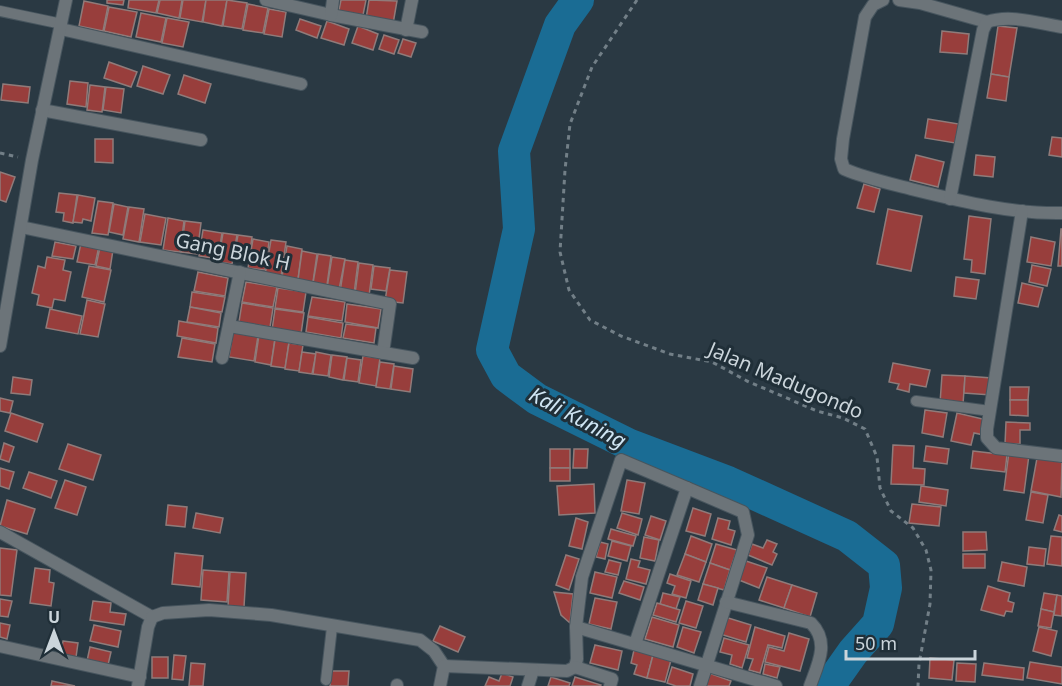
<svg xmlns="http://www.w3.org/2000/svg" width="1062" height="686" viewBox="0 0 1062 686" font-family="'Noto Sans',sans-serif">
  <rect width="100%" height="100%" fill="#2a3943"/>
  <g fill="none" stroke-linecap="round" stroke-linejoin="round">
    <polyline stroke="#1a6c94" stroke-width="32" points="578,0 560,25 514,151 519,229 492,350 506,376 537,399 630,445 728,482 847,536 884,565 886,588 878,624 853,652 829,686"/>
  </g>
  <g fill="#983e3c" stroke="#907b7a" stroke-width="1.5">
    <polygon points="107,0 124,0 123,5 107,3"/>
    <polygon points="129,0 159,0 156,13 128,8"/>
    <polygon points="160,0 182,0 179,18 157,13"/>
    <polygon points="183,0 206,0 202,22 180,18"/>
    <polygon points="206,0 227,0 222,26 203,22"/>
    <polygon points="227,0 247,3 242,29 223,26"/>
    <polygon points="341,0 366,0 362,20 338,15"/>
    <polygon points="369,0 397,1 393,24 366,19"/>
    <polygon points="84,1 108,6 103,31 79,26"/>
    <polygon points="248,4 268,8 263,33 243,30"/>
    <polygon points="109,7 137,12 131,37 104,31"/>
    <polygon points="269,9 286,12 282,37 264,34"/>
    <polygon points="141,13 166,18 161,42 136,37"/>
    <polygon points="167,18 189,22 183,47 162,43"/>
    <polygon points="300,19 321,26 317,38 296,30"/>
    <polygon points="327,21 349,29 344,45 321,38"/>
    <polygon points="358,26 378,34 373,50 352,43"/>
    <polygon points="998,26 1017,28 1009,77 991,74"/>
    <polygon points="942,31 969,34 967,54 940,52"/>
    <polygon points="384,35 399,40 394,54 379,49"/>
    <polygon points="403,39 416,43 411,57 398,53"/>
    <polygon points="109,62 137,72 131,87 104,78"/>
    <polygon points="143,66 170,75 163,94 137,86"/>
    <polygon points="991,74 1009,77 1006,101 987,98"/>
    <polygon points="184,75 211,84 205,103 178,94"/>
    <polygon points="70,81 88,83 86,107 67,104"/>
    <polygon points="3,84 30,87 28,103 1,100"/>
    <polygon points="90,85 105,87 102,112 87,110"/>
    <polygon points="106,87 124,89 121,113 103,110"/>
    <polygon points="928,119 959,124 955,143 925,138"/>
    <polygon points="1052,137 1062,138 1062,157 1049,155"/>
    <polygon points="95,139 113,139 113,163 95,162"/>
    <polygon points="916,155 944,162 938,187 910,180"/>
    <polygon points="976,155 995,157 993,177 974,175"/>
    <polygon points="0,172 15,177 6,202 0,200"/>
    <polygon points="864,184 880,189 874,212 857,208"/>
    <polygon points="59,193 77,195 73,223 63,221 64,213 56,212"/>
    <polygon points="78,195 95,198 91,221 83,219 82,223 73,222"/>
    <polygon points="98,201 113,203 108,235 92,233"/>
    <polygon points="114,204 128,207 123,235 109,232"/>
    <polygon points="129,207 144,209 139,242 123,239"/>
    <polygon points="888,209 922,216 911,271 877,264"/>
    <polygon points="145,214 166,218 161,245 140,242"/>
    <polygon points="969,216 991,219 985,274 971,272 972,260 964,259"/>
    <polygon points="168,218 184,221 180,252 163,250"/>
    <polygon points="185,221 201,223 197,254 181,252"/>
    <polygon points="1061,229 1062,229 1062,266 1058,266"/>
    <polygon points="203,230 222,233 218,259 199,256"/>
    <polygon points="223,233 237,235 232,264 218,262"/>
    <polygon points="238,235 252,237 249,258 234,256"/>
    <polygon points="1031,237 1055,242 1051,266 1027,262"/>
    <polygon points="253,239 269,242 265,270 248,268"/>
    <polygon points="271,240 286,242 281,277 265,275"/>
    <polygon points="55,242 76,246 73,259 52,256"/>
    <polygon points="81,243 99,246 95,265 77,262"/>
    <polygon points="287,246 302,249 298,279 282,277"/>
    <polygon points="100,247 113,250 110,269 96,266"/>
    <polygon points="302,251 317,254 313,282 298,280"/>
    <polygon points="318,254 331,256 327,285 313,283"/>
    <polygon points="47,257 65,260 63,270 71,272 65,301 54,299 52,308 37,305 39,295 32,293 38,266 45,268"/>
    <polygon points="332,257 345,259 339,290 327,288"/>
    <polygon points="345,260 358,262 354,294 340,292"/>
    <polygon points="359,263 373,265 369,296 355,294"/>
    <polygon points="1032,265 1051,269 1047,286 1029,282"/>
    <polygon points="89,266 111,270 104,302 82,297"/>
    <polygon points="374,266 390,268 386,291 371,289"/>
    <polygon points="390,270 407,272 403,303 385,301"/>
    <polygon points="198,272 228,278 225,296 194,291"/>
    <polygon points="956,277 979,280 976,299 954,296"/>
    <polygon points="246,282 277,287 273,307 242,302"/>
    <polygon points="1022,283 1043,288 1038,307 1018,303"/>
    <polygon points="278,288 306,292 303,312 275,308"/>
    <polygon points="192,292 225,297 222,312 190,307"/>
    <polygon points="312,297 345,302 342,321 308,316"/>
    <polygon points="87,300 105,304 98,337 80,334"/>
    <polygon points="242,303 273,308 270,327 239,322"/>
    <polygon points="347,304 381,309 378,328 345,322"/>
    <polygon points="190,307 221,313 219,327 187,322"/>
    <polygon points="50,309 82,316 78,334 46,328"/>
    <polygon points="275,309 304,313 301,334 272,330"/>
    <polygon points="308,317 343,323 341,338 306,332"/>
    <polygon points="179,321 218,328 216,343 177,336"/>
    <polygon points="346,324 376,328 374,343 343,338"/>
    <polygon points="233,332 258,336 254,361 229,357"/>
    <polygon points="259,335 275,338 271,365 255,362"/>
    <polygon points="182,338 215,344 212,362 178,357"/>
    <polygon points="275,340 289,342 285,368 271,366"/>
    <polygon points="289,343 303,345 299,371 285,369"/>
    <polygon points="302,352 316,354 312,374 299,372"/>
    <polygon points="316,352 331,355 328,376 313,374"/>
    <polygon points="332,355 347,357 343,380 329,377"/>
    <polygon points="363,356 380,358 376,386 359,383"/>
    <polygon points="347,358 361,360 358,382 344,380"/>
    <polygon points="380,362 394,364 390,389 376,387"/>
    <polygon points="893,363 930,370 926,387 910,384 909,392 897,389 899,384 889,382"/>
    <polygon points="394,366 413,369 410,392 391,389"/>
    <polygon points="942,375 965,376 963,404 940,403"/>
    <polygon points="965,376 992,378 991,395 964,393"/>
    <polygon points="13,377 32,380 30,395 11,393"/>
    <polygon points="1010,387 1029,387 1028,400 1010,400"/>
    <polygon points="0,398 13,401 10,413 0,411"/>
    <polygon points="1010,400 1028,400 1028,416 1010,415"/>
    <polygon points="925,410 947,413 943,437 922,433"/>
    <polygon points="11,413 43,424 37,442 5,431"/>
    <polygon points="957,413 987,420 984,435 974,433 971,445 951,441"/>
    <polygon points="1006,422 1030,423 1030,430 1020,430 1020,444 1005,444"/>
    <polygon points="4,443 14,447 9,462 0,459"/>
    <polygon points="68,444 101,455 93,480 59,469"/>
    <polygon points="893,445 914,446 913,468 925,469 924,485 891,484"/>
    <polygon points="926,446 949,449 947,464 924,461"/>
    <rect x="550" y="449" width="20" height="19"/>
    <polygon points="574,449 588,449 587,468 573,468"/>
    <polygon points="973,451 1007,455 1005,472 971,468"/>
    <polygon points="1009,452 1029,455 1024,493 1004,490"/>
    <polygon points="1037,458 1062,462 1061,497 1031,491"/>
    <polygon points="0,468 14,472 9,489 0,486"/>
    <rect x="550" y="468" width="20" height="13"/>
    <polygon points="29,472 57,481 51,498 23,488"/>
    <polygon points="65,480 86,487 77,515 55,508"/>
    <polygon points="627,480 645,483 639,514 621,511"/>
    <polygon points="594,484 595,513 559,515 557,486"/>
    <polygon points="921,486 948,490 946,506 919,502"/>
    <polygon points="1031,492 1048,495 1043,523 1026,520"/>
    <polygon points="7,500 35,509 27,534 0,526"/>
    <polygon points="912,504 941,507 939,526 909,523"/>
    <polygon points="168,505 187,507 185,527 166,525"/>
    <polygon points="693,508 711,514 705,536 686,531"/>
    <polygon points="196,513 223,518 220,533 193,528"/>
    <polygon points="622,513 642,519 638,535 617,528"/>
    <polygon points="1059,515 1062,516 1062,532 1054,530"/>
    <polygon points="651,516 666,521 660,540 645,535"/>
    <polygon points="576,518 588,522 582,549 569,546"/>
    <polygon points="718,518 730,521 728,529 735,531 731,545 712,539"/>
    <polygon points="611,529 636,536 633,546 608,539"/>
    <polygon points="963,532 986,532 987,550 963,551"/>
    <polygon points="691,536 712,544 706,562 685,554"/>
    <polygon points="1051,536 1062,537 1062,566 1047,564"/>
    <polygon points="644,537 659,540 655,561 640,558"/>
    <polygon points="767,540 777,544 773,552 777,554 772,565 748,555 752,544 763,548"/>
    <polygon points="612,541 631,546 627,561 608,556"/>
    <polygon points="600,542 608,544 605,559 596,557"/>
    <polygon points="716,544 737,550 730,570 710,563"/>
    <polygon points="1029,547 1046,549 1044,566 1027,564"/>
    <polygon points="0,548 17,550 11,596 0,595"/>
    <polygon points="175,553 203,556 200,587 172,584"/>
    <polygon points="685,554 706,562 699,582 677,575"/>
    <rect x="963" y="554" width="22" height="14"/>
    <polygon points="566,555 579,559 569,590 556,585"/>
    <polygon points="631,559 640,561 638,567 650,570 646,584 626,579"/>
    <polygon points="609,560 621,563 618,575 605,572"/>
    <polygon points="746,561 767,568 759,588 739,580"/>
    <polygon points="1002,562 1027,567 1024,586 998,581"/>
    <polygon points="710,563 730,570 724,590 703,584"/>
    <polygon points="35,568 50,570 49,582 54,583 51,606 30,603"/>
    <polygon points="203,570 229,572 227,602 201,600"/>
    <polygon points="230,572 246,573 244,607 228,607"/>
    <polygon points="595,572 617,577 612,598 590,593"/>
    <polygon points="670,574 691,581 686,598 672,594 675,586 667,583"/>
    <polygon points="767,577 792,585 784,608 759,600"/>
    <polygon points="624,581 644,587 640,600 619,593"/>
    <polygon points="703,584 718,588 713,605 698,600"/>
    <polygon points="792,585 817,593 810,617 784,608"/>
    <polygon points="988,586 1010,593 1008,601 1014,603 1012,612 1006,611 1004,616 981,610"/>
    <polygon points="554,592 573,594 570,623 561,615"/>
    <polygon points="663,593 680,597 676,609 660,604"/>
    <polygon points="1044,593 1057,595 1054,612 1041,609"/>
    <polygon points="1057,595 1062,596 1062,616 1054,615"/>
    <polygon points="595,598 617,602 611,629 589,624"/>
    <polygon points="0,599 12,601 8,617 0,616"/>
    <polygon points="93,601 111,603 110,612 126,614 124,625 90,620"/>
    <polygon points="686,601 703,606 696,628 679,623"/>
    <polygon points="657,603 680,610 676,622 653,615"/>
    <polygon points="1041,609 1054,612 1051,628 1038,626"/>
    <polygon points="652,617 679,625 673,647 645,639"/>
    <polygon points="725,617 751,625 746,642 720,634"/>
    <polygon points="0,623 10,625 7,639 0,637"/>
    <polygon points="94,625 121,631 118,647 90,641"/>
    <polygon points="440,626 465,637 458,652 433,641"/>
    <polygon points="683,627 701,632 694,653 677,647"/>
    <polygon points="755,627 785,636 782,648 768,645 760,673 749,670 753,659 747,658"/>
    <polygon points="1039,627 1057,631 1051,656 1033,651"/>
    <polygon points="789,633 809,639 800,671 765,662 769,647 784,651"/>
    <polygon points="724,638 749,645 742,668 730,664 732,655 720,652"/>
    <polygon points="63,641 78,643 76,657 61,654"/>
    <polygon points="595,645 622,651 618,670 590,663"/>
    <polygon points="90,647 111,652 108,665 87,661"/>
    <polygon points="634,650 653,655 647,678 634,674 637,665 631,663"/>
    <polygon points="174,655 186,656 183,680 172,679"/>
    <polygon points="653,655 671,660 665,682 647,678"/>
    <rect x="152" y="657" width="16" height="21"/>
    <polygon points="930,658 954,660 952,680 929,678"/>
    <polygon points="1030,662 1062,667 1062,684 1027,678"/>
    <polygon points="191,663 205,664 203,686 189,686"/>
    <polygon points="957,663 976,664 975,682 956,681"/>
    <polygon points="984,663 1024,668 1023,680 982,675"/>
    <polygon points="765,664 780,667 777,678 763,674"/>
    <polygon points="672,667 693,674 690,686 676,686 667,683"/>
    <polygon points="331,671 349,671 348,686 330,686"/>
    <polygon points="502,673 513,677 510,686 485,686 489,677 499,681"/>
    <polygon points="709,673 731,681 729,686 704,686"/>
    <polygon points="551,677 570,683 569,686 548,686"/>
    <polygon points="575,677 601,685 600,686 572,686"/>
    <polygon points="52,681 75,686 51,686"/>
  </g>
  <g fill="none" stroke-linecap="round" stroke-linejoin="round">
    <g stroke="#47555e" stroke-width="12">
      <g id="lane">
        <polyline points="0,11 62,24"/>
        <polyline points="916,401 990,411"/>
        <polyline points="326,680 332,627"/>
      </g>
    </g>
    <g stroke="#47555e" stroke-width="14">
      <g id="street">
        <polyline points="266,0 331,15 422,32"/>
        <path d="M883,0L873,5L865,17L843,139L841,159L844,169C865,178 888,183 911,189C960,201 1011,214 1062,213"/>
        <polyline points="899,0 920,3 987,22"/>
        <polyline points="331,15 333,0"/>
        <polyline points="61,29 301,84"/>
        <polyline points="406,30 412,0"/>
        <polyline points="42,110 201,140"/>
        <path d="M950,199L983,30L987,22C1010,14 1038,23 1062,27"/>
        <polyline points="1022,211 987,429 987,438 996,448 1062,456"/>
        <polyline points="21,227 390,304 383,353"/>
        <polyline points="229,326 413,358"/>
        <polyline points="0,346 32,160 66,0"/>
        <polyline points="222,358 240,272"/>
        <polyline points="687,488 743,512 748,535 700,686"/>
        <polyline points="0,532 152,617 148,627 138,686"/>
        <path d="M726,602L811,623C830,642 818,664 810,686"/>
        <polyline points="152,617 163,613 209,610 271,615 420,640 434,651 444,666 440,686"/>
        <polyline points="576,627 776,686"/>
        <polyline points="0,646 140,677"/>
        <polyline points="444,666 567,671 575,667 577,659 576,627 582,577 621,460 687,488 635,644"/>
        <polyline points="575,667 612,679 610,686"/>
        <polyline points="397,686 397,685"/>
        <polyline points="528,686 533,670"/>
      </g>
    </g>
    <g stroke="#727f87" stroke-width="3" stroke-dasharray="4.5 4.5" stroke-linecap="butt">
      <polyline points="637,0 592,67 570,124 565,170 560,252 569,290 590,320 621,336 670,354 712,362 747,381 817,411 843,418 865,429 877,457 880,488 891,511 913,528 926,550 931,570 930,604 919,664 918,686"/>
      <polyline points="0,153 18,157"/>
    </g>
    <use href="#lane" stroke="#6c7479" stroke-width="10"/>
    <use href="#street" stroke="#6c7479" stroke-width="12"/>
  </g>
  <g text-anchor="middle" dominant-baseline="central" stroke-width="6" stroke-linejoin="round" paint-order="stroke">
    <g font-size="20" fill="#cbd5db" stroke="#202f38">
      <text transform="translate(233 251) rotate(12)">Gang Blok H</text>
      <text transform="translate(786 380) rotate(23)">Jalan Madugondo</text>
    </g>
    <g font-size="21" font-style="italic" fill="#d0e6f4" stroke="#202f38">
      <text transform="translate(578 417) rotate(28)">Kali Kuning</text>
    </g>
  </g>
  <g transform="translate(54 632)" stroke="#202f38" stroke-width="4.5" paint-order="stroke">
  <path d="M0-4.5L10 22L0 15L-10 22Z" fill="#cbd5db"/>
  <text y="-9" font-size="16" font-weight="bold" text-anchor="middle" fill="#cbd5db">U</text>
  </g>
  <path d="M846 650v9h129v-9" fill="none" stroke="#cbd5db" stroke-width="3"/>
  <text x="855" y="650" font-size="18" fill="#cbd5db" stroke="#202f38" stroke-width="4.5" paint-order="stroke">50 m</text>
</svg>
